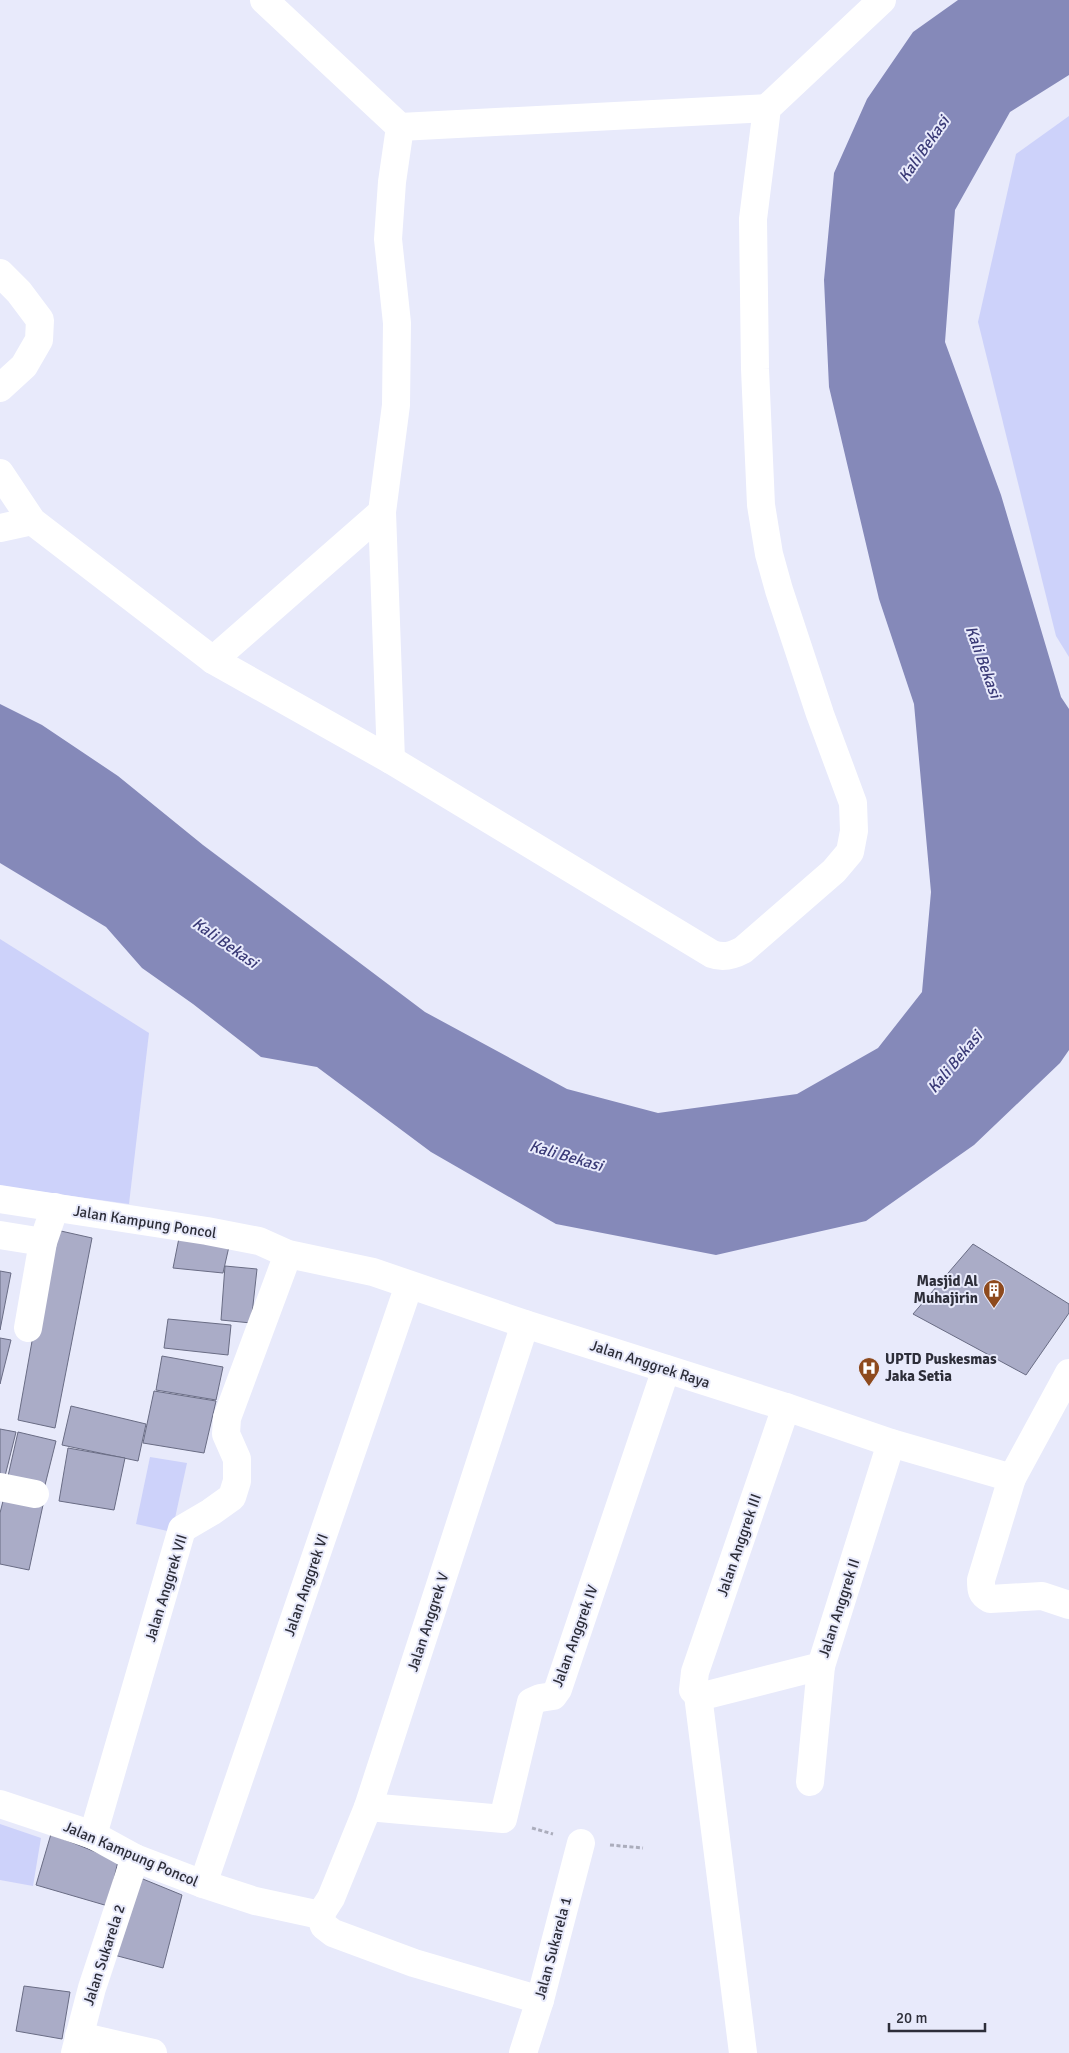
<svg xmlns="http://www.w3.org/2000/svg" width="1069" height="2053" viewBox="0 0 1069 2053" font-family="Signika,sans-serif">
  <rect width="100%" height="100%" fill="#e8eafb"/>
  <g fill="#cdd2fa">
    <polygon points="1069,116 1069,657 1056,636 978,322 1016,154"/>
    <polygon points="0,939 149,1033 129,1204 0,1186"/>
    <polygon points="150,1457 187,1463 172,1532 136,1524"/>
    <polygon points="0,1824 41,1838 33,1886 0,1880"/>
  </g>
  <polygon fill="#8589b9" points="958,0 1069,0 1069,75 1010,112 955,210 945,342 1001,495 1061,697 1069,709 1069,1050 1060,1063 974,1145 866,1221 716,1255 556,1224 431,1152 317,1067 261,1057 193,1004 142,968 106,927 0,863 0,704 42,725 118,776 203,845 425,1012 567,1089 658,1113 797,1094 878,1048 922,992 931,892 914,704 879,599 829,387 824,280 834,173 867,99 913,32"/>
  <g fill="#aaacc7" stroke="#696c84">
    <polygon points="52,1229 92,1238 55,1428 18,1420"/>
    <polygon points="179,1238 230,1242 223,1273 173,1268"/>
    <polygon points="973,1244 1069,1304 1069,1313 1026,1375 913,1314"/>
    <polygon points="225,1266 257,1269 251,1323 221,1320"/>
    <polygon points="0,1271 11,1273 0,1330"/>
    <polygon points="168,1319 231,1325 228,1355 164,1348"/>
    <polygon points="0,1338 11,1340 0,1384"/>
    <polygon points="162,1356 223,1367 216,1400 156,1390"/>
    <polygon points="154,1391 216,1401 204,1453 143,1443"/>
    <polygon points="71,1406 146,1424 138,1461 62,1445"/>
    <polygon points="0,1429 16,1432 3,1484 0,1483"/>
    <polygon points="18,1432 56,1441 43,1493 6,1485"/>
    <polygon points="68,1448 125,1458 114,1510 59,1501"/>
    <polygon points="4,1497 43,1505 29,1570 0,1564 0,1513"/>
    <polygon points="51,1834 118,1861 108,1906 36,1885"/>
    <polygon points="138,1877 182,1895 163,1968 114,1955"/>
    <polygon points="24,1986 70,1992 62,2039 16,2031"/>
  </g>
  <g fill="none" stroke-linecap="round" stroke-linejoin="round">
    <g stroke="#abadbc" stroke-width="3" stroke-dasharray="4 2.5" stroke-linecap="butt">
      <polyline points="532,1828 553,1834"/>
      <polyline points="610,1845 643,1848"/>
    </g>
    <g stroke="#fff" stroke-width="28">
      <polyline points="264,0 400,127"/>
      <polyline points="400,127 767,108"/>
      <polyline points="0,273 19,292 40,320 39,340 24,366 0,388"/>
      <path d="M0,473L32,521L213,660L391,760L712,954C723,958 732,956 743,950L834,871L850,852L854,831L853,803L820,714L779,590L769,554L761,505L755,369L753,219L767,108L882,0"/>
      <polyline points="0,528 32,521"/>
      <polyline points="213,660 382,512"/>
      <polyline points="391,760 382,512 396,405 397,323 388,239 392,182 400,127"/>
      <polyline points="0,1199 207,1231 259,1241 288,1254 373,1272 525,1324 786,1407 891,1443 1012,1478"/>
      <polyline points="0,1235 43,1242"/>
      <polyline points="28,1328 43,1242 55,1207"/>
      <path d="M1069,1373L1012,1478L981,1580C981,1590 981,1594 990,1599L1042,1596L1069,1605"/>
      <polyline points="786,1407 695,1672 693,1690 698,1695 707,1695 821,1666 891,1443"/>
      <polyline points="0,1487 35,1494"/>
      <polyline points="698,1695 743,2053"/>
      <polyline points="810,1782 821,1666"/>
      <polyline points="0,1804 93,1835 135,1858 203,1884 255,1901 320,1915 324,1926 333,1933 414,1963 540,2000"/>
      <polyline points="368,1807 503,1819 531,1702 540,1698 553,1696 558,1689 666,1369"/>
      <polyline points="93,1835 182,1529 211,1512 232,1497 237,1481 237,1459 226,1434 227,1418 288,1254"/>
      <polyline points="203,1884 409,1285"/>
      <polyline points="320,1915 331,1898 368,1807 525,1324"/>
      <polyline points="79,2036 153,2053"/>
      <polyline points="75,2053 92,1988 135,1858"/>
      <polyline points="523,2053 540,2000 581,1843"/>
    </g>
  </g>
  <defs>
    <g id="building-pin" transform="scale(1.125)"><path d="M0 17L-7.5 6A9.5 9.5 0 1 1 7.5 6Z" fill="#8e4a1d" stroke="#e8eafb"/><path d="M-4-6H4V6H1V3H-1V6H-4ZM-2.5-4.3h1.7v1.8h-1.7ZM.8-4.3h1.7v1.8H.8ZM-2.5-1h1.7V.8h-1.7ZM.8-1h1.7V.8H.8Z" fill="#fff"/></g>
    <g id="hospital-pin" transform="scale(1.125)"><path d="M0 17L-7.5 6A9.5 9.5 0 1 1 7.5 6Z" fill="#8e4a1d" stroke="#e8eafb"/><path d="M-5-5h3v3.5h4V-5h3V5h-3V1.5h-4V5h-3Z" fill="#fff"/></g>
  </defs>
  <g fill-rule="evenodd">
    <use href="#building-pin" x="994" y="1290"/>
    <use href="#hospital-pin" x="869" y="1368"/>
  </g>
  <g text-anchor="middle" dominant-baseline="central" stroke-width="4" stroke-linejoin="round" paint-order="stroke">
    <g font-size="15" fill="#2d2e39" stroke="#e8eafb">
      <text transform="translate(145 1222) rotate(9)">Jalan Kampung Poncol</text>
      <text transform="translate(650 1364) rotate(18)">Jalan Anggrek Raya</text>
      <text transform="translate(739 1545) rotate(-71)">Jalan Anggrek III</text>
      <text transform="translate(306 1585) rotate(-71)">Jalan Anggrek VI</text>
      <text transform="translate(166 1588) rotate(-73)">Jalan Anggrek VII</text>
      <text transform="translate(839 1608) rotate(-72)">Jalan Anggrek II</text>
      <text transform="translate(428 1622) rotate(-72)">Jalan Anggrek V</text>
      <text transform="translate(575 1636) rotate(-70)">Jalan Anggrek IV</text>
      <text transform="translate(131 1854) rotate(23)">Jalan Kampung Poncol</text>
      <text transform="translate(553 1948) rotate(-75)">Jalan Sukarela 1</text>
      <text transform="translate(104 1955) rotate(-72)">Jalan Sukarela 2</text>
    </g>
    <g font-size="15" font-weight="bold" fill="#2d2e39" stroke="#e8eafb" text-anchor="end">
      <text x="978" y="1281">Masjid Al<tspan x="978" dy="17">Muhajirin</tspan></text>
      <text x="885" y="1359" text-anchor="start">UPTD Puskesmas<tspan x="885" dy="17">Jaka Setia</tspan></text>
    </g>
    <g font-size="16" font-style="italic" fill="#393976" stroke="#e8eafb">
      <text transform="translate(924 149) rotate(-55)">Kali Bekasi</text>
      <text transform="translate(983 662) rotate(70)">Kali Bekasi</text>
      <text transform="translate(225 943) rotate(35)">Kali Bekasi</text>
      <text transform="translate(955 1062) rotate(-50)">Kali Bekasi</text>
      <text transform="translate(566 1156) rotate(16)">Kali Bekasi</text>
    </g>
  </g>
  <path d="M889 2023v8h96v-8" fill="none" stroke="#2d2e39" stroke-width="2.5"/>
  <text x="896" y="2023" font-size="15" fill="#2d2e39" stroke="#e8eafb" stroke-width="4" paint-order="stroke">20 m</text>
</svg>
